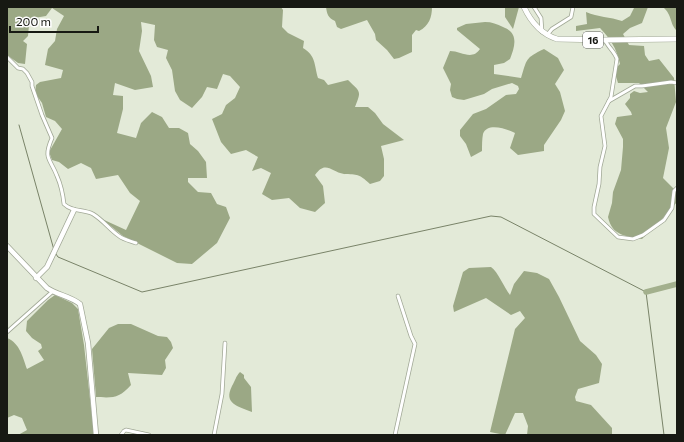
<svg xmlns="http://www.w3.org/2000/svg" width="684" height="442" viewBox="0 0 684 442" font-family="Commissioner,sans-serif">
  <rect width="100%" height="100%" fill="#e3ead8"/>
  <g fill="#9ba885">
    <path d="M7,7H281L283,10L282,27L288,33L304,41L303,48C316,56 314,64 318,78L324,80L328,85L348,80C360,92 362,90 355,107H368L375,113L383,124L404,140L381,146L384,159V176L380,181L370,184C358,173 358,175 344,174C331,172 326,160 315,175L323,186L325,203L315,212L300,208L289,198L272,200L262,194L271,173L261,168L252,171L258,157L246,150L231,154L221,142L212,119L222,114L226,105L235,98L240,87L230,76L223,74L217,89L207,87L202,97L192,108L180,100L175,91L172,70L166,58L168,50L157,47L154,40L155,25L141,22L142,31L139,51L151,76L153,87L135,90L115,83L113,95L123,96V109L117,133L136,138L141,123L152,112L162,117L169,128H179L188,133L190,144L198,151L206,162L207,178H188V182L198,192L211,193L217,204L226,207L230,218L217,243L192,264L177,263L123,236L102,219L126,230L140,201L130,193L118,175L96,179L91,168L81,163L68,169L59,162L52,160L49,152L62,129L55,121L46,117L42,103L35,93L36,85L40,82L61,78L63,70L45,65L48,49L55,41L57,29L64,16L52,8L46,16L34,18L29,25L28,36L23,41L27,44L25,64L18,63L7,55Z"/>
    <path d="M326,7H432C432,17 429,26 419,31L416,30L412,35V52L399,58L394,59L387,50L376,40L375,34L367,20L341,29L337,27L335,21C328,18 327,14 326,7Z"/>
    <polygon points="505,7 519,7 513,29 505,17"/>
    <path d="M637,7H648L642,23L630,28L623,34L629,45L644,46L645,55L649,61L659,59L674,78L676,102L666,128L669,148L663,178L677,192V202L662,219L642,239C626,236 612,236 608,217L612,203L613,192L621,170L623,147V139L615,124L617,117L632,115L631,112L625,104L630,98V94L634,91L640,93L648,92L639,83H618L614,70L620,64C616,47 611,40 600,28L576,31V26L587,24L586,12C598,17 610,17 622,21L630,16L634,8Z"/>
    <path d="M663,7H677V31C669,23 673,16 663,7Z"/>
    <path d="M485,22C492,22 497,24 503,27C519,33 515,46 510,59L504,63L494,65V74L521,78C527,59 525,58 544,49L558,58L564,70L555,84L560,92L565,111L561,120L544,145V151L518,155L510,148L515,133C507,129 487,122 483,134C482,139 482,145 482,151L471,157L466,144L460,136V130L473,114L486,109L506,95L516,94L519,89L518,86L512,83L492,89L484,94L464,100L457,99L452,97L450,90L451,84L443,68L450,51C461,51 472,61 480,49L457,30V28L466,24Z"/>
    <path d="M491,267C498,272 504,287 510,295L514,284L524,271L537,273L549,279L559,297L580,341L596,355L602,364L599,383L578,389L575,397L576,401L591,405L612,428V435H527L528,426L523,413H515L505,435L490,432L515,329L525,318L520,311L511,315L486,298L454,312L453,306L463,272L469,268Z"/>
    <path d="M55,295L72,303L78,309L84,345L94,435H18L27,430L22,418L14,415L7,418V338C20,343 23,358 27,369L44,360L38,351L42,348L41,344L32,338L26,331L27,321L48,300Z"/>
    <path d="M118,324H131L158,336L167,337L171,342L173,348L165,360L166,368L162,375L128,373L131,385C119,398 114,398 96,397L92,349L109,328Z"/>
    <path d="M240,372L244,375V378L251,387L252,412C238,406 223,404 232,386C235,381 236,376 240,372Z"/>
  </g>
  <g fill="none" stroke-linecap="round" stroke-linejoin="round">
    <g stroke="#798368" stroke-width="1">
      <polyline points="19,125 54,250"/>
      <polyline points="56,254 58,257 142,292 491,216 501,217 646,292 664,435"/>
    </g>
    <polyline stroke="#a3b08d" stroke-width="5.5" points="646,292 677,284"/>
    <g stroke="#a1a896" stroke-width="4.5">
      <g id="street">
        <polyline points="534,7 541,18 542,32"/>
        <polyline points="547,35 552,29 571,17 573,7"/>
        <path d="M605,40C608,47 615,52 617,59L611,97L601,116L605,146L600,167L599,184L594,207V214L618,237L633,239L643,235L664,220L672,208L674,191L677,188"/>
        <path d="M7,57L18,68L23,69L27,73L32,82V86L42,115L52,138C43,159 50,158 57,176C61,185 63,195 64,204C72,212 83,209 93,214C103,220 110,230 119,236C124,240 131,241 136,243"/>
        <polyline points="609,101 635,86 642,86 671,82 677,83"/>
        <polyline points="7,332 52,292"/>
        <polyline points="121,435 124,431 126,430 149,435"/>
        <polyline points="214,435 222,394 225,343"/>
        <polyline points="395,435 415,344 411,336 398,296"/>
      </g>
    </g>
    <g stroke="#a1a896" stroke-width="6">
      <g id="secondary">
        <path d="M7,246L47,288C57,295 70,296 80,304L88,343L96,435"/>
        <polyline points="36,278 47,267 74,210"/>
      </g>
    </g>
    <g stroke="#a1a896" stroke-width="6">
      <path id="primary" d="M524,7C531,22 541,34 557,39L605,40L677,39"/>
    </g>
    <use href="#street" stroke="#fff" stroke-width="3"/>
    <use href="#secondary" stroke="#fff" stroke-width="4.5"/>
    <use href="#primary" stroke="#fff" stroke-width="5"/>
  </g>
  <g text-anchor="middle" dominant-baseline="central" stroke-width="3" stroke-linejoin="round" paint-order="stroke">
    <rect fill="#fff" stroke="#5d5e5a" stroke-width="1" x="583" y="32" width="20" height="16" rx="3"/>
    <g font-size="10" font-weight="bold" fill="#171913">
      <text x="593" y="40">16</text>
    </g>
  </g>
  <rect width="684" height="442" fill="none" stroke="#171913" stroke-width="16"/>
  <path d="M10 26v6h88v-6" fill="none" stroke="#171913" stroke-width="2"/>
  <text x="16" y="26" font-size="12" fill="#171913" stroke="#ffffff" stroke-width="3" paint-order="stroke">200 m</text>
</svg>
